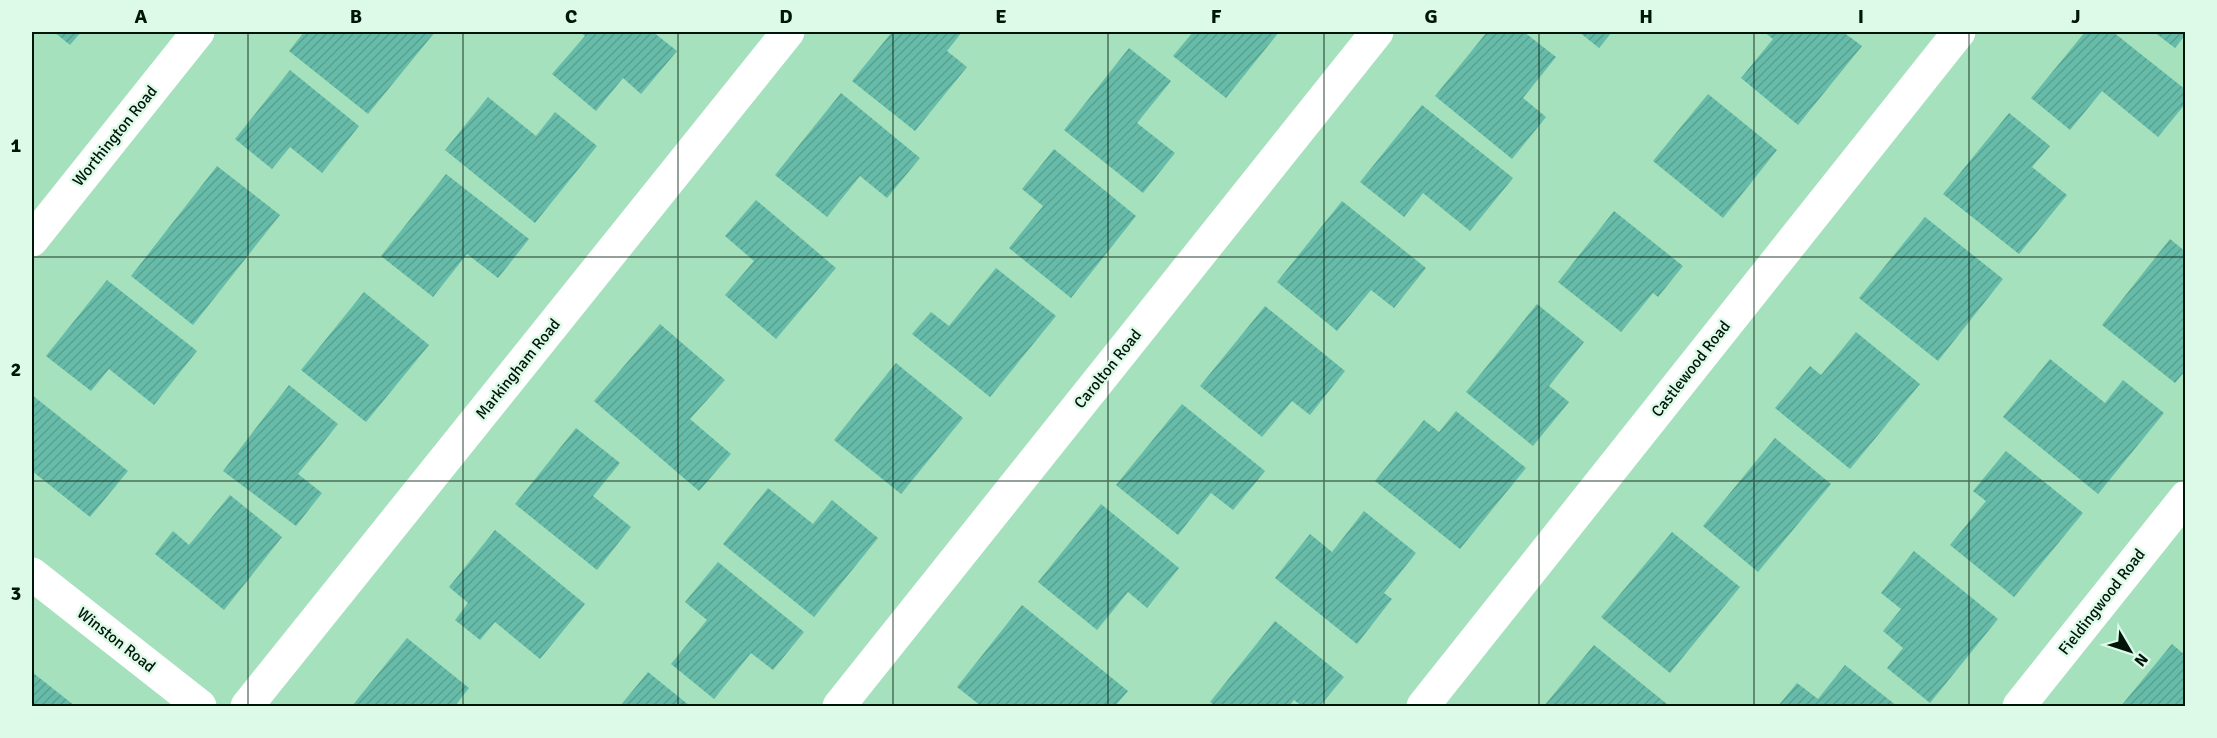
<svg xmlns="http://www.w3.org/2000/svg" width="2217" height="738" viewBox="0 0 2217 738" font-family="Signika,sans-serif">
  <defs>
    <pattern id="building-hatch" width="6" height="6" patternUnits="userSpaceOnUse" patternTransform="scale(1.5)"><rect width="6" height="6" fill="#67bca9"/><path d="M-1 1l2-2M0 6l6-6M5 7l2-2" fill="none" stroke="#58a190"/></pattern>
  </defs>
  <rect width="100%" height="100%" fill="#a4e1bc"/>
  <g fill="url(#building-hatch)">
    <polygon points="54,32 81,32 70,45"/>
    <polygon points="304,32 435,32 368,114 289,51"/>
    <polygon points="580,32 653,32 677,51 641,94 623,78 596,111 552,74 585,36"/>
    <polygon points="892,32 962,32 947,51 967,67 915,131 852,81"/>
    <polygon points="1193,32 1279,32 1226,98 1173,56"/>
    <polygon points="1487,32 1524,32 1556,57 1523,98 1546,117 1512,159 1435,96"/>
    <polygon points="1579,32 1612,32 1599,48"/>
    <polygon points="1764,32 1843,32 1862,46 1798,125 1741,78 1773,39"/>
    <polygon points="2085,32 2113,32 2186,90 2186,103 2158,137 2102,91 2070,130 2031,98"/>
    <polygon points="2154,32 2186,32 2186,34 2175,48"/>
    <polygon points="1129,48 1171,81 1137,123 1175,153 1143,193 1064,130"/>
    <polygon points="290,70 359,126 322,173 290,147 272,169 235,139"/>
    <polygon points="841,93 920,158 887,198 860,176 827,217 775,175"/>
    <polygon points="1708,94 1777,150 1723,218 1653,161"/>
    <polygon points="488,97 536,136 555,112 597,146 535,223 445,150"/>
    <polygon points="1422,105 1513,178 1470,231 1423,193 1404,217 1360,182"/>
    <polygon points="2009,113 2050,146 2032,167 2067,195 2019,254 1943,194"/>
    <polygon points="1054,149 1136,216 1071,298 1009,248 1043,206 1022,189"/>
    <polygon points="217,166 280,215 193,325 131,276"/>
    <polygon points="446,174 529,239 498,278 467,254 433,297 381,256"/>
    <polygon points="756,200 836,268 776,339 725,295 754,261 725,236"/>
    <polygon points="1342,201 1426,268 1394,308 1371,290 1337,331 1277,282"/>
    <polygon points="1614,211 1683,266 1658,297 1653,293 1621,332 1558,282"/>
    <polygon points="1925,217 2003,279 1938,361 1859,298"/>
    <polygon points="2170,239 2186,252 2186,370 2175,383 2102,325"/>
    <polygon points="996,268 1056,316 990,397 912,334 931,312 949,326"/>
    <polygon points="107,280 197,351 154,405 109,369 91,391 46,356"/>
    <polygon points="364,292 429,345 366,422 301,370"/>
    <polygon points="1537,304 1584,342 1549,386 1569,402 1533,446 1466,392"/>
    <polygon points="1265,306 1345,371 1310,415 1292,401 1262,437 1200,386"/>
    <polygon points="660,324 725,380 690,419 731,454 699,491 594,401"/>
    <polygon points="1856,332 1920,384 1850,469 1775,408 1810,366 1821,375"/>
    <polygon points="2050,359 2105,403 2123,380 2164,413 2098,494 2003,417"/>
    <polygon points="896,363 963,418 901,494 834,440"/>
    <polygon points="289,385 338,424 298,474 322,493 296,526 223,471"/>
    <polygon points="32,395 128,471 90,517 32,471"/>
    <polygon points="1182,404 1265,471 1233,510 1211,493 1178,535 1116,485"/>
    <polygon points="1456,411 1526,468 1460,549 1375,481 1424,420 1439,432"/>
    <polygon points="576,428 620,463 593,496 631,527 597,570 515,504"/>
    <polygon points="1775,438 1831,484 1758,572 1703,526"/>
    <polygon points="2006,451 2083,513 2014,597 1950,545 1986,501 1973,491"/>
    <polygon points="768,488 813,524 832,500 878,538 814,617 723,544"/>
    <polygon points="230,495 282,537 224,610 155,554 173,531 189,545"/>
    <polygon points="1101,504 1179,568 1147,608 1128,592 1097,630 1038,582"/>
    <polygon points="1364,511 1416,553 1384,593 1392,599 1357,644 1275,578 1310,534 1332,552"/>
    <polygon points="495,530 585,604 540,659 495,622 480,640 455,620 468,603 449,587"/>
    <polygon points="1672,532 1740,587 1670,673 1601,617"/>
    <polygon points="1914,551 1998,619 1930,703 1887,668 1903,648 1883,631 1901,609 1881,593"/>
    <polygon points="718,562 804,632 773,670 751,653 714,699 671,664 707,620 685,602"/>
    <polygon points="1022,605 1128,691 1115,706 981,706 957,687"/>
    <polygon points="1275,621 1344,677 1320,706 1302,706 1294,700 1289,706 1215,706 1210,702"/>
    <polygon points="407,638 469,688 455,706 352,706"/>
    <polygon points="2172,644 2186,656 2186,706 2121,706"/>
    <polygon points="1594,645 1667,704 1665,706 1544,706"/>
    <polygon points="1845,665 1897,706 1778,706 1797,683 1818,699"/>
    <polygon points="32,672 75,706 32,706"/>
    <polygon points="648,672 690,706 620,706"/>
  </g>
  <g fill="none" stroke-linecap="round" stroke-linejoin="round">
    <g stroke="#fff" stroke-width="33">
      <polyline points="32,240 198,32"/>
      <polyline points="32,574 200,706"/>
      <polyline points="247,706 788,32"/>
      <polyline points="839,706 1377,32"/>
      <polyline points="1423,706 1959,32"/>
      <polyline points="2019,706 2186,497"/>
    </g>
  </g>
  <path fill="none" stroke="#001509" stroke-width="1.5" stroke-opacity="0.55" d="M248,32V706M463,32V706M678,32V706M893,32V706M1108,32V706M1324,32V706M1539,32V706M1754,32V706M1969,32V706M32,257H2186M32,481H2186"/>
  <g text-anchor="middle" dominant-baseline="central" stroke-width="5" stroke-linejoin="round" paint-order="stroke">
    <g font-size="16" fill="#001509" stroke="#dcfae7">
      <text transform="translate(115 136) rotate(-51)">Worthington Road</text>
      <text transform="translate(518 369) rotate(-51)">Markingham Road</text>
      <text transform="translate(1108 369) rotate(-51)">Carolton Road</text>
      <text transform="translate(1691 369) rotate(-52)">Castlewood Road</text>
      <text transform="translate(2102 602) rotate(-52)">Fieldingwood Road</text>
      <text transform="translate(116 640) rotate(38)">Winston Road</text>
    </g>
  </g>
  <rect width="2217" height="738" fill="none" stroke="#dcfae7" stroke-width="66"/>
  <g transform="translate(2130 651) rotate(129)" stroke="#dcfae7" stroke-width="4.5" paint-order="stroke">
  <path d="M0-4.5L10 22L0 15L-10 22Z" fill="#001509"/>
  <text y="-9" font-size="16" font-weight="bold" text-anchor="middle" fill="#001509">N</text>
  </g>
  <rect x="33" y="33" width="2151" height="672" fill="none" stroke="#001509" stroke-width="2"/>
  <g font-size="20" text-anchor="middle" font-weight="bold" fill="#001509">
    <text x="141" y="23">A</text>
    <text x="356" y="23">B</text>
    <text x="571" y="23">C</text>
    <text x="786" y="23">D</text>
    <text x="1001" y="23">E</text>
    <text x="1216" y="23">F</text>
    <text x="1431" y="23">G</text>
    <text x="1646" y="23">H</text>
    <text x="1861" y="23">I</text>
    <text x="2076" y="23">J</text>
    <text x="16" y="152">1</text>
    <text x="16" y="376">2</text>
    <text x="16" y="600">3</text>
  </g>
</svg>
